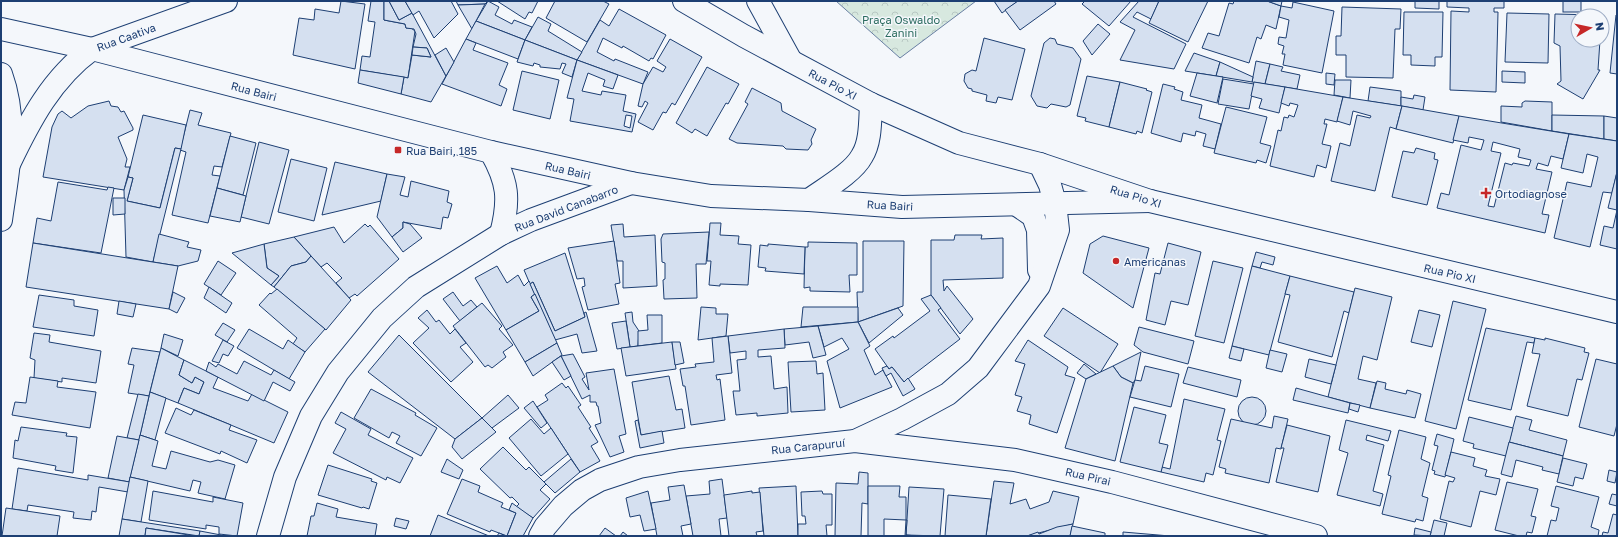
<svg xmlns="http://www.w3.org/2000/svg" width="1618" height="537" viewBox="0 0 1618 537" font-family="'Golos Text',sans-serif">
  <defs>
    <pattern id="forest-crowns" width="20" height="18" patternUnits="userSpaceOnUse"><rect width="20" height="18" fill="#d7e8df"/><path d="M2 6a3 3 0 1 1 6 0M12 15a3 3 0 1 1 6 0" fill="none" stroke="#b8c8c3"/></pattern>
  </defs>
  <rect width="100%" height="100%" fill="#f4f7fb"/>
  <polygon fill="url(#forest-crowns)" stroke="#687fa3" points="836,1 976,1 900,58"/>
  <g fill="#d5e0f0" stroke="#1d3f73" fill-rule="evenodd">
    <polygon points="341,1 365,4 355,69 293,55 299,18 314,20 315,9 339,13"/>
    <polygon points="371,1 384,1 384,20 405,24 406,28 411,28 415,31 408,78 360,70 362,56 370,57 375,22 368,21"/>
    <polygon points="384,1 389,1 399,20 412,13 446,76 431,102 401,94 404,77 408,78 412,55 431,57 427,48 413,47 416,34 414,29 406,28 405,24 384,20"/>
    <polygon points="389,1 405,1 412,13 399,20"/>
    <polygon points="405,1 451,1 458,14 434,38 419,11 413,15"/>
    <polygon points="456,1 488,1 485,4 458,5"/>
    <polygon points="488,1 499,7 495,15 512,24 514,20 532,27 525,40 476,21"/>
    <polygon points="497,1 538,1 532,13 529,12 525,19"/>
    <polygon points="555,1 603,1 609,4 587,42 546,18"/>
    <polygon points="994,1 1018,1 1002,13"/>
    <polygon points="1018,1 1054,1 1056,4 1020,30 1005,10"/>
    <polygon points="1085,1 1131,1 1109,26 1082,4"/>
    <polygon points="1139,1 1159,1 1151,19 1137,12 1133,17 1186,44 1174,69 1120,60 1135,30 1120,22"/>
    <polygon points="1159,1 1208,1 1188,42 1149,23"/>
    <polygon points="1234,1 1267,1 1281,6 1276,29 1266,25 1261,39 1257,37 1249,63 1202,48 1208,33 1219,36 1229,3 1233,4"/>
    <polygon points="1267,1 1282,1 1281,6"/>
    <polygon points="1415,1 1447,1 1439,1 1439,9 1415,8"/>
    <polygon points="1447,1 1504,1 1504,8 1494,8 1494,12 1498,12 1496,92 1450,90 1451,11 1469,12 1469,8 1447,7"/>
    <rect x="1563" y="1" width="18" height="11"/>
    <polygon points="1293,2 1334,11 1322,73 1283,65 1285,54 1282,54 1284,46 1278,44 1279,37 1286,38 1289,20 1279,17 1281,6 1292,8"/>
    <polygon points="485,4 476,21 472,29 458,5"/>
    <polygon points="1342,7 1401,9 1400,29 1395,29 1393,78 1346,77 1346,55 1336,55 1336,36 1341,36"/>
    <polygon points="619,9 666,35 653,59 651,58 649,61 623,46 622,48 603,38 597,52 614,61 615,59 648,72 643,84 577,60 600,20 609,26"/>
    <polygon points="1404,12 1443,12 1442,57 1435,57 1435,66 1411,65 1411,55 1403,55"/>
    <polygon points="1507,13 1549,14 1548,63 1505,62"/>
    <polygon points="1555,14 1597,15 1578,16 1578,40 1600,40 1598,70 1600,70 1583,99 1557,84 1561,81 1560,46 1554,43"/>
    <polygon points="1616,15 1617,15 1617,74 1610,73"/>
    <polygon points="538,17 551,24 548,31 582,52 577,60 525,40"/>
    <polygon points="476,21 525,40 518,59 466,39"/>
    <polygon points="1098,24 1110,34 1092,55 1083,41"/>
    <polygon points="1602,25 1603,25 1603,35 1602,38"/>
    <polygon points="984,38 1025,49 1012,100 998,97 996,103 986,101 987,95 972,91 972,89 968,88 964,81 965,74 972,70 976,71"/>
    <polygon points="1050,38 1055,39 1057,44 1073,48 1081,59 1070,105 1066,107 1051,104 1047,108 1037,106 1031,96 1044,43"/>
    <polygon points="466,39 476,43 473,50 508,63 499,85 507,89 501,106 442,84"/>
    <polygon points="670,39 702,57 675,105 672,103 666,113 663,112 653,130 638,122 648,103 645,101 642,107 638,106 643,84 653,67 663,72 666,67 657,61"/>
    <polygon points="525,40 577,60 572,77 562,73 566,64 562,63 560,69 540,67 540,65 534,63 533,66 517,62"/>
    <polygon points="413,47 427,48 431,57 412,55"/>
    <polygon points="446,48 454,62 446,76 435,55"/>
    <polygon points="1194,53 1220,62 1216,76 1185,71"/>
    <path d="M577,60L618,75L613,89L603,86L605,80L588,73L582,91L601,95L602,91L626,95L623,111L636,114L632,132L570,121L574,99L567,98ZM626,115L632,116L630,128L624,126Z"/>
    <polygon points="1256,61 1270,64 1265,84 1252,82"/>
    <polygon points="1220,62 1253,77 1252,82 1216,76"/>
    <polygon points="1270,64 1283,67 1281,71 1300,75 1297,89 1265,84"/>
    <polygon points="707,67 739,84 728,104 726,103 707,136 695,129 692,133 676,123"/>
    <polygon points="360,70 404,77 401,94 358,83"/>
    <polygon points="522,71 559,80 550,119 513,110"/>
    <polygon points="1502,71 1525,72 1525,83 1502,82"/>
    <polygon points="1197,73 1223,77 1217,103 1190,96"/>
    <polygon points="1326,73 1335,74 1334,85 1326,84"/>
    <polygon points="1087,76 1120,82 1109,127 1085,121 1086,118 1077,116"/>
    <polygon points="1223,79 1254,84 1249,109 1218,104"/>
    <polygon points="1335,80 1351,80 1350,98 1334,95"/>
    <polygon points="1120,82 1147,89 1146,90 1152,92 1142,133 1137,131 1136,134 1109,127"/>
    <polygon points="1254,82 1285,87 1279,113 1259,108 1262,99 1251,96"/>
    <polygon points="1163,84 1175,87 1174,89 1183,92 1181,100 1202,105 1199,118 1221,124 1215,149 1203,146 1206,134 1196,131 1195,136 1183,133 1181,142 1151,133"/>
    <polygon points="1285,87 1343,97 1337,122 1325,119 1324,124 1327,124 1322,144 1331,146 1326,168 1317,165 1314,177 1270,166 1278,130 1281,131 1284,117 1288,118 1289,115 1294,117 1298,105 1290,103 1289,106 1281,103"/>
    <polygon points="1370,87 1401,91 1401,106 1368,101"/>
    <polygon points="752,88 781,103 782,111 816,129 811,140 812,144 808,150 786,149 783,146 737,143 729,139 748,104 745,102"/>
    <polygon points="1414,95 1425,97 1423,110 1401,106 1401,97 1413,99"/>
    <polygon points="1343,97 1402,106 1396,129 1390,127 1375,191 1331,181 1340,143 1350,146 1357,115 1370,118 1371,116 1353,111 1350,125 1337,121"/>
    <polygon points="109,101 111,106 118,107 121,112 124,111 133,128 133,130 118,137 127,159 125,167 130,167 124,190 43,177 52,127 58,114 62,111 71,118 88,106"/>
    <polygon points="1525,101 1552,102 1552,131 1501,122 1501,106 1522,107 1522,103"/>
    <polygon points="1402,106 1459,116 1453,143 1396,129"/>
    <polygon points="1226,107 1267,117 1260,143 1271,146 1266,163 1257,160 1256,163 1214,153"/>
    <polygon points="190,110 202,113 198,125 231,133 222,167 214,166 212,175 220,176 208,223 172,215 186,152 180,150"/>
    <polygon points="143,115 186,125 181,149 175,148 160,208 127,201 133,178 128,177"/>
    <polygon points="1552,115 1604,116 1604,139 1552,131"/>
    <path d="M1459,116L1569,134L1563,159L1551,156L1548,166L1538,163L1536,169L1552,172L1542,214L1549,215L1545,233L1437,208L1441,193L1449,195L1461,145L1481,150L1484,140L1469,137L1468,143L1453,140ZM1493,142L1520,149L1518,157L1531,160L1529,166L1513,163L1512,165L1505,163L1494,207L1488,206L1501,153L1491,151Z"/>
    <polygon points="1604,116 1617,118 1617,141 1604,139"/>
    <polygon points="1569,134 1617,141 1617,172 1612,193 1603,192 1590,247 1554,238 1567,182 1591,187 1598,157 1587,154 1583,173 1561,168"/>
    <polygon points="230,136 256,143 243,195 217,188"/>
    <polygon points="259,142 289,150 269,224 241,217"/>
    <polygon points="175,148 181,149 153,262 126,257 124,190 128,177 133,178 127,201 160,208"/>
    <polygon points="1416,148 1435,153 1434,159 1438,160 1427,205 1392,197 1403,151 1414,153"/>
    <polygon points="291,159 327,168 314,221 278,212"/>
    <polygon points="335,162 387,174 381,201 322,215"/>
    <polygon points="1617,172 1617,210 1608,208"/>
    <polygon points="387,174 405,177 400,195 408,197 411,181 449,191 447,202 452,204 448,218 443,217 441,229 403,222 403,228 392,237 377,217"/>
    <polygon points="58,182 107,190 108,187 114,188 101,253 33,243 37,218 51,221"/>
    <polygon points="217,188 246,196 240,222 210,216"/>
    <polygon points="113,198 125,198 125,214 113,215"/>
    <polygon points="1617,210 1617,249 1600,245 1604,226 1613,228"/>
    <polygon points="403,222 410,224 422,238 403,252 392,237 403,228"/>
    <polygon points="710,223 721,223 720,235 739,236 738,244 751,245 748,285 720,284 720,286 709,285 711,261 707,261"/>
    <polygon points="365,224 368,227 370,225 399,259 357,296 355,294 349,298 336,283 342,278 327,263 321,267 294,237 334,227 344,243"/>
    <polygon points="623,224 624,237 655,235 657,286 623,288 623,261 617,261 611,225"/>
    <polygon points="709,232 706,264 696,264 697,298 664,299 663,280 665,279 665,263 662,262 661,239 663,234"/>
    <polygon points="159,234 189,242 187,247 201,250 198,261 178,266 153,262"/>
    <polygon points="955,235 982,235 981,239 1003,238 1003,278 943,280 944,291 947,286 973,319 960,334 931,295 931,240 954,240"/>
    <polygon points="1103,236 1149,248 1133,308 1083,273 1090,244"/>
    <polygon points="294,237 311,256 306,262 291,266 274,287 271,285 279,276 267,268 264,244"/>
    <polygon points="614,241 620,283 615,284 619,304 588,310 582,287 585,286 584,278 577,279 568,248"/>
    <polygon points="863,241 904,241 903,306 858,322 857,292 863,292"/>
    <polygon points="808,242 857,243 857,275 849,275 850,292 810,291 810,287 804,288 805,247 808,247"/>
    <polygon points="33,243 178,266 169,309 26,287"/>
    <polygon points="1168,243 1201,252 1188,305 1171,301 1165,325 1146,320 1155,273 1160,274"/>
    <polygon points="264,244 267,268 279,276 271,285 232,253"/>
    <polygon points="768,244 805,247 804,274 765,271 766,268 758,267 760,245 768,246"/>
    <polygon points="1256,252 1275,257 1273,265 1262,262 1260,268 1252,266"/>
    <polygon points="565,253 585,317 555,331 533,282 530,284 524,270"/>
    <polygon points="311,256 351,300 326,330 274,287 291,266 306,262"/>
    <polygon points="218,261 236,273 221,295 204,284"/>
    <polygon points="1213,261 1243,268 1224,343 1195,336"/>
    <polygon points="497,266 507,283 518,275 524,286 529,281 535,294 531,297 539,311 506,330 475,278"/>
    <polygon points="1252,266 1290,276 1269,355 1232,346"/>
    <polygon points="1290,276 1354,292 1349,313 1344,311 1332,357 1278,342 1290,295 1285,294"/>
    <polygon points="533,282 555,331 585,317 584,313 586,312 597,351 582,353 577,334 555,340 530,284"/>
    <polygon points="209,287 232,303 226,313 204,298"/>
    <polygon points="1355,288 1392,297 1377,360 1363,356 1358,379 1376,383 1370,408 1328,397"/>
    <polygon points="277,289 325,329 305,352 293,344 297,338 259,305 270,293 271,294"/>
    <polygon points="173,292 185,298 177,313 169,309"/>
    <polygon points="453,292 463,306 471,300 477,307 460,321 443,299"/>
    <polygon points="535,294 557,343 525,362 506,330 539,311 531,297"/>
    <polygon points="39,295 74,300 74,306 98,310 94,336 33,327"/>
    <polygon points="931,295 941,308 938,310 960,339 904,382 892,367 889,369 875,349 893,336 894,338 930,311 921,299"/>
    <polygon points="119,301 136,304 133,317 117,314"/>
    <polygon points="1453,301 1486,309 1456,429 1425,421"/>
    <polygon points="482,303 502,326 499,329 513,345 503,352 506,357 492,368 488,365 485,367 453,326"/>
    <polygon points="701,307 716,308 716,314 728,314 726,336 698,340"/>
    <polygon points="803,307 858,307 858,322 801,327"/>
    <polygon points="898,308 903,315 869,343 858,322"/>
    <polygon points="1063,308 1118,344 1100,373 1044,336"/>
    <polygon points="427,310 436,322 439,320 450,334 455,329 466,343 460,347 473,362 451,382 413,343 429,328 418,318"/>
    <polygon points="1419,310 1440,315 1432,347 1411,342"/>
    <polygon points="632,312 633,322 639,331 638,346 630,347 625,313"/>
    <polygon points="647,315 662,315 662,343 638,346 638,331 648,330"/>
    <polygon points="626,321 630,347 617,349 612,323"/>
    <polygon points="858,322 870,346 864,350 875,375 883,370 892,387 840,408 827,361 849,349 842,338 824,347 818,326"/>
    <polygon points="223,323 235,330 227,342 215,335"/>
    <polygon points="818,326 826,355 813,358 809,342 785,345 784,329"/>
    <polygon points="1139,327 1194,341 1188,364 1143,352 1134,345"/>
    <polygon points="1486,328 1535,338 1534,343 1527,342 1511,410 1468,400"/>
    <polygon points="249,329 283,349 288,340 305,352 289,379 237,348"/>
    <polygon points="784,329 785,348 758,350 758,357 771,356 774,389 787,387 788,413 757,416 757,413 736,415 733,391 740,391 737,360 746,359 746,351 730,353 728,336"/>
    <polygon points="34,333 50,335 49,342 101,351 96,383 62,378 62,382 34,378 35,360 30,358"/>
    <polygon points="164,334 183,340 178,356 161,348"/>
    <polygon points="399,335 482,418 455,439 368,372"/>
    <polygon points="728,336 732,373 716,375 717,380 720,379 725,420 691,425 685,386 683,386 680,369 696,367 695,364 714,362 712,338"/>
    <polygon points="1535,338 1545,340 1545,338 1585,348 1584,352 1589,353 1582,380 1577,379 1568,416 1527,406 1540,354 1532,353"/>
    <polygon points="223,340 234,346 228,356 223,354 219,363 212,361"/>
    <polygon points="1028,340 1068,367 1065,375 1075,378 1057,433 1029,424 1031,415 1017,411 1022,397 1015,395 1025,364 1015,361"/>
    <polygon points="672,342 676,369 626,376 621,348"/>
    <polygon points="672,342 680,342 684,363 675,365"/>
    <polygon points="557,343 562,355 533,376 525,362"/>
    <polygon points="1232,346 1244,349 1241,361 1229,358"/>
    <polygon points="132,348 160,352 149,396 128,393 134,365 128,364"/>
    <polygon points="161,348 184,360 179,375 192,383 195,377 204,382 199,394 184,388 178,403 150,392"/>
    <polygon points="1270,350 1287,354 1282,372 1266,368"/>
    <polygon points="1141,352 1135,380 1133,383 1121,377 1113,366"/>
    <polygon points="573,354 585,377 582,379 589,390 586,373 614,369 626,434 619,436 624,452 610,457 595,425 601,423 598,406 597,406 596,402 590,402 590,395 582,399 561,356"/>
    <polygon points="561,356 571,376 564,380 552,362"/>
    <polygon points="1309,359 1336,365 1331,384 1305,377"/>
    <polygon points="1596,359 1617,364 1617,424 1614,436 1579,427"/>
    <polygon points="184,360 218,377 213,388 248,401 252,394 288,412 274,443 178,403 184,388 199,394 204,382 195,377 192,383 179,375"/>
    <polygon points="244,361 271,375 274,370 295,382 290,391 273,382 264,401 206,371 209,362 216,367 218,364 237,374"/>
    <polygon points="816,361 817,374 823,373 825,410 791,412 788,362"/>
    <polygon points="1084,364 1096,374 1086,379 1077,373"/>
    <polygon points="887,366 889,369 892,367 904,382 908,378 915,389 903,396 891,373 886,376 882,368"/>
    <polygon points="1113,366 1121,377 1133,383 1115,461 1065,448 1086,379"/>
    <polygon points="1145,366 1179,374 1171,407 1130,397 1135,380 1141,381"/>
    <polygon points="1188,367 1241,380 1237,397 1183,383"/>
    <polygon points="669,376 676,410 682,409 685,428 641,435 632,382"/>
    <polygon points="30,377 58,381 57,387 96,392 90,428 12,415 15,402 26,403"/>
    <polygon points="1377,381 1386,383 1385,389 1406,394 1407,390 1421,394 1415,418 1370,408"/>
    <polygon points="562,383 566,388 568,386 581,405 578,407 591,427 589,428 598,442 591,446 600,461 580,472 537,407 548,400 545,395"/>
    <polygon points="1296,388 1350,403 1348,413 1293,400"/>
    <polygon points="371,389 416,413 415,415 437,428 421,456 396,443 400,436 392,432 389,438 354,418"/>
    <polygon points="150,392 166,398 155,440 140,435"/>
    <polygon points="138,394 149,396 139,440 127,438"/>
    <polygon points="508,395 519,408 492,428 482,418"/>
    <circle cx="1252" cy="411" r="14"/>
    <polygon points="1184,399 1225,409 1217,440 1221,441 1213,475 1206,473 1204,482 1161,472 1162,467 1170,469"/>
    <polygon points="533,401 547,423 541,428 524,408"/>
    <polygon points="1350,403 1360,405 1358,412 1349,409"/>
    <polygon points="1134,407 1166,415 1159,443 1168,445 1161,472 1120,462"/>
    <polygon points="176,408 191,415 194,410 231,425 229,430 257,440 247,463 221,451 220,454 165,433"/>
    <polygon points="341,412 371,429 368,435 413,458 400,483 387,477 386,480 333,453 346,429 335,423"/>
    <polygon points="1274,416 1288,419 1281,449 1276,448 1269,483 1225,473 1226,469 1219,467 1231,419 1272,428"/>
    <polygon points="1516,416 1532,420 1529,430 1567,440 1563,456 1509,442"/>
    <polygon points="1469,417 1513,428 1506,456 1473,448 1474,444 1463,441"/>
    <polygon points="482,418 496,432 462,459 452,447 455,439"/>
    <polygon points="531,419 544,434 551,428 568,454 541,476 509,438"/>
    <polygon points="638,420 641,435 662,431 664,443 640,448 635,421"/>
    <polygon points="1346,420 1391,431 1388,441 1367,435 1366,440 1384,445 1373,491 1383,494 1380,506 1337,495 1348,453 1339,450"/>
    <polygon points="1287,425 1330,436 1318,492 1276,482 1284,448 1281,448"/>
    <polygon points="21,427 67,433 66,436 77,437 73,473 55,470 56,466 13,458 15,440 18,441"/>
    <polygon points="1399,430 1426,437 1421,459 1430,463 1422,496 1428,498 1423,521 1416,519 1415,522 1382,514 1391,476 1388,475"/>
    <polygon points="1437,434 1454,439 1445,477 1434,474 1435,471 1432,470 1438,446 1434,445"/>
    <polygon points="140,435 158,441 152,466 166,469 171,451 210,462 218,460 235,465 225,499 198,493 201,482 193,480 190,491 130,477"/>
    <polygon points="117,436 139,440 129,482 108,478"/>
    <polygon points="1509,442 1563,456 1559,474 1542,470 1543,467 1516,460 1512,477 1501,474"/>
    <polygon points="503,447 526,470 529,467 546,484 540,490 550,499 533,518 516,507 519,504 512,497 510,498 480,469"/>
    <polygon points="1451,452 1475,458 1473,466 1487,470 1485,476 1500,479 1496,495 1480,491 1471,527 1440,519 1449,481 1453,482 1455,478 1445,475"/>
    <polygon points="1563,458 1587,464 1583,479 1575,477 1573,486 1557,482"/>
    <polygon points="447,459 463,470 459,479 441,472"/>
    <polygon points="571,459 580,472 555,493 544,482"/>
    <polygon points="328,465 372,479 371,481 377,483 369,509 363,507 362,508 318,495"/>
    <polygon points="18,468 88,480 88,475 130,482 128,492 99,487 96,512 92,511 91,520 73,518 74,512 28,505 27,511 12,509"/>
    <polygon points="1609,470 1617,472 1615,483 1607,481"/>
    <polygon points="859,472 868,473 868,504 862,503 861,536 835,536 836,483 858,484"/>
    <polygon points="130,477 148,481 141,522 122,519"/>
    <polygon points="462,479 480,486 478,492 503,503 501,507 516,513 507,536 491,530 490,532 447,514"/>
    <polygon points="722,479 727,518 719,519 721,536 693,536 686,496 710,494 709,481"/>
    <polygon points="994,481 1014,483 1010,504 1026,499 1030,509 1049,502 1053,491 1079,497 1073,524 1027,536 986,536"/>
    <polygon points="1507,482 1538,489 1531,516 1536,517 1532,533 1527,532 1526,536 1519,536 1495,530"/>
    <polygon points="684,485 691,524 681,526 683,536 657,536 651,503 670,500 668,487"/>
    <polygon points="796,486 798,536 764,536 759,488"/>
    <polygon points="868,486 900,486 899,497 906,497 906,520 884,519 884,536 868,536"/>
    <polygon points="1556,486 1599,497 1591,527 1599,530 1598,536 1547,536 1551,520 1556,521 1559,508 1551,506"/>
    <polygon points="909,487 944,489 940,536 906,535"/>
    <polygon points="153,491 213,502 213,497 243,503 237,536 219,534 219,527 206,525 206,529 149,520"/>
    <polygon points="648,491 656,529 644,531 640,515 630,517 626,498"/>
    <polygon points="752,491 752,493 760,492 763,531 756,532 757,536 729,536 724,495"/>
    <polygon points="822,491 823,494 832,494 832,525 826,525 827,536 798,536 798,524 806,524 805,516 802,516 801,492"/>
    <polygon points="1612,494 1617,495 1617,506 1609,504"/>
    <polygon points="948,495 991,499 986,536 945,536"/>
    <polygon points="317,503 338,509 336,517 377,524 375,536 307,536 311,516 314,516"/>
    <polygon points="512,503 533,518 523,536 507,536 516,513 509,510"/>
    <polygon points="6,508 60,516 57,536 2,536"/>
    <polygon points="1613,514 1617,515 1617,536 1602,536 1603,532 1608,533"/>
    <polygon points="438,515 489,536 430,536"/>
    <polygon points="396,518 409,521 406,529 394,526"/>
    <polygon points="122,519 200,531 199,536 146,528 145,536 119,536"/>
    <polygon points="906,520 907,520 906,535 917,536 905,536"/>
    <polygon points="1434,520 1447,523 1444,536 1430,536"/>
    <polygon points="1073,524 1070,536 1027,536 1038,532 1039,534 1057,527"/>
    <polygon points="1072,526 1105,533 1105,536 1070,536"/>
    <polygon points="146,528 195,536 145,536"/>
    <polygon points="605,528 616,536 599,536"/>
    <polygon points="1415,528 1431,532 1430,536 1414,535"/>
    <polygon points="200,531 221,535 220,536 199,536"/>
    <polygon points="623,532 628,536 620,536"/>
    <polygon points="1123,532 1170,536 1123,536"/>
    <polygon points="499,533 506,536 497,536"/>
  </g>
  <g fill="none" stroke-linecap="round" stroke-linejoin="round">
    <g stroke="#1d3f73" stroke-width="24">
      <g id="minor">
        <polyline points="758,1 791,61"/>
        <path d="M1,74C19,124 8,169 1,220"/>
        <path d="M491,152C508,182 510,199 501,234"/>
        <path d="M9,164C30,120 52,78 92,49L226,1"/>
        <polyline points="1017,205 1033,216 1038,230 1039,270"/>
        <polyline points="855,441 1015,460 1112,482 1316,536"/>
        <polyline points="268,536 285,477 311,416 338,372 382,318 416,287 501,234 531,220 631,183"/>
        <polyline points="540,536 545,527 563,506 582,490 600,480 639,467 680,460 855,441 902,419 948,394 978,368 1039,286 1058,230 1055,203 1050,185 1040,164"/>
      </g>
    </g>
    <g stroke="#1d3f73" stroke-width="24">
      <g id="major">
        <polyline points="684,1 744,36 871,104 959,143 1040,164 1150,201 1617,312"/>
        <polyline points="1,29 92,49 491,152 631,183 711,196 809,200 902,207 1150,201"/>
        <path d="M809,200C824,189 853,173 862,156C871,142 870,120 871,104"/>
      </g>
    </g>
    <use href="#minor" stroke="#f4f7fb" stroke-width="22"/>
    <use href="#major" stroke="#f4f7fb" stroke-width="22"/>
  </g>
  <g fill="#c62828" stroke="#f4f7fb" stroke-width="1.5">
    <rect x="394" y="146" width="8" height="8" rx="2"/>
    <path d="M1484 187h4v4h4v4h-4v4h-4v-4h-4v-4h4z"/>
    <circle cx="1116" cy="261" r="4"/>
  </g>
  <g text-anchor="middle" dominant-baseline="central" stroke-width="3" stroke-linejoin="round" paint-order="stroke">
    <g font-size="11" fill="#2c6c60" stroke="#f4f7fb">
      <text x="901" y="19">Praça Oswaldo<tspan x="901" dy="13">Zanini</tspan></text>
    </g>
    <g font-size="11" fill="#1d3f73" stroke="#f4f7fb">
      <text transform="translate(126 37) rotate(-20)">Rua Caativa</text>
      <text transform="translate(833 84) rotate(28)">Rua Pio XI</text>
      <text transform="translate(254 91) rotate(15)">Rua Bairi</text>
      <text transform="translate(568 170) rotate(13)">Rua Bairi</text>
      <text transform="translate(1136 196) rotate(17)">Rua Pio XI</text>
      <text transform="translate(890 205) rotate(3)">Rua Bairi</text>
      <text transform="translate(566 208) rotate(-21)">Rua David Canabarro</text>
      <text transform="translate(1450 273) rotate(13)">Rua Pio XI</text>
      <text transform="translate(808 446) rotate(-6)">Rua Carapuruí</text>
      <text transform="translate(1088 476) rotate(13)">Rua Pirai</text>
    </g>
    <g font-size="11" fill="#1d3f73" stroke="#f4f7fb" text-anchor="start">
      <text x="406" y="150">Rua Bairi, 185</text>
      <text x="1495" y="193">Ortodiagnose</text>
      <text x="1124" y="261">Americanas</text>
    </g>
  </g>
  <rect width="1618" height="537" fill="none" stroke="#1d3f73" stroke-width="4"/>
  <g transform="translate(1590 28) rotate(81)"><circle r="19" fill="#f4f7fb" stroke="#9eadc5"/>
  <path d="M0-3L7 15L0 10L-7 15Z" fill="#c62828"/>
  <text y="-6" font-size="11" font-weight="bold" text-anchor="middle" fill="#1d3f73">N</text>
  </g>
</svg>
